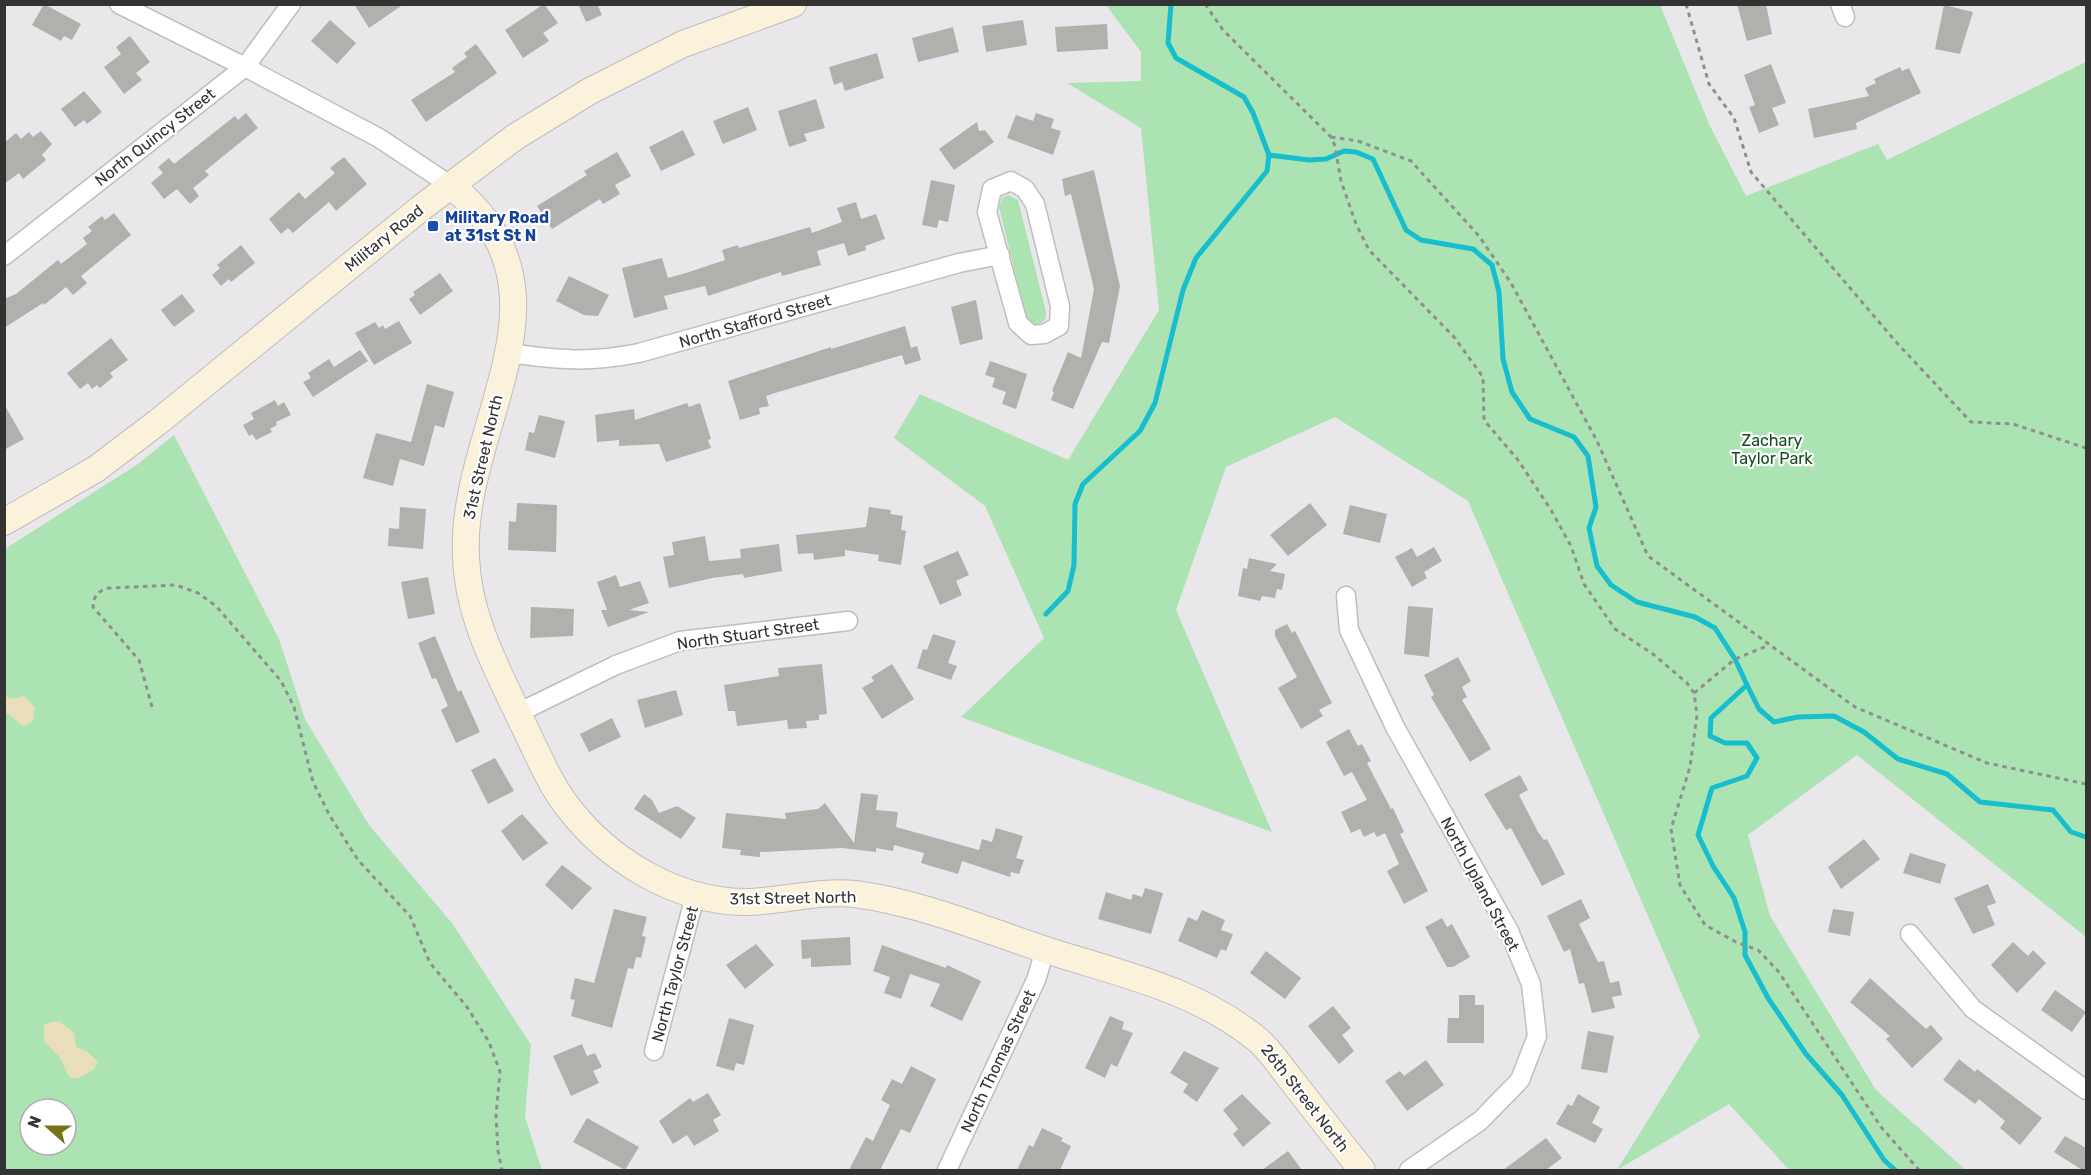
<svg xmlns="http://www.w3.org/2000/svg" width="2091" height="1175" viewBox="0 0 2091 1175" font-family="Rubik,sans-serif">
  <rect width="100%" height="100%" fill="#e9e7ea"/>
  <g fill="#ace3b2" fill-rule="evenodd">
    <polygon points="1106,5 1660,5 1709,124 1746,196 1878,144 1887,160 2086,62 2086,937 1857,755 1748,835 1770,916 1876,1090 1966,1170 1789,1170 1729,1104 1617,1170 1700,1036 1468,501 1335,417 1226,467 1176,610 1272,832 961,717 1044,638 985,506 894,438 920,394 1068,460 1159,310 1141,128 1067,83 1141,81 1141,52"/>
    <polygon points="1008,195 1018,200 1046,312 1046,318 1040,324 1034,325 1026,318 999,207 1002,198"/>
    <path d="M174,435L279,639L305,719L369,825L452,923L531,1045L525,1117L542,1170H5V549L138,464ZM30,1109H66V1145H30Z"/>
  </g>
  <g fill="#e8deb9">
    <polygon points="4,696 13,699 24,696 35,708 33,721 23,726 5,712"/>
    <polygon points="59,1021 74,1033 76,1047 87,1051 98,1062 94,1069 78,1079 69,1077 60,1058 44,1041 44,1024"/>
  </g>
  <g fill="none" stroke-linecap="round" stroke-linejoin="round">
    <g stroke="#17bece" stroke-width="5">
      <polyline points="1269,155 1309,160 1326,159 1344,151 1356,152 1373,159 1406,230 1421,240 1473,249 1492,265 1499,292 1503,359 1512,392 1530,419 1574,437 1588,456 1596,507 1589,528 1597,566 1611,585 1637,602 1695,617 1715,628 1735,659 1747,685 1711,718 1710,736 1725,743 1747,743 1757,758 1747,776 1712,788 1698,835 1713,866 1734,898 1745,932 1745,955 1768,998 1806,1054 1842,1095 1884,1160 1895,1170"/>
      <polyline points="1046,614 1068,591 1074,565 1075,504 1083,484 1140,431 1155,403 1183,290 1196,258 1267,171 1269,155 1253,113 1244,97 1176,58 1168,43 1171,4"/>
      <polyline points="1747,685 1759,709 1774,722 1798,717 1834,716 1864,732 1898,759 1947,774 1980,802 2053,810 2071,832 2086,837"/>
    </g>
  </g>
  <g fill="#b2b0ad">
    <polygon points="44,4 81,24 72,40 64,36 61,41 32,25"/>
    <polygon points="354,4 404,4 369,28"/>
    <polygon points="544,4 558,23 543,33 549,41 523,58 505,30"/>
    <polygon points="578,4 597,4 602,15 586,22"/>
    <polygon points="1737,4 1766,4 1772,34 1747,41"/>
    <polygon points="1944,5 1973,12 1960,54 1935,49"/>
    <polygon points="330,20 356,43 337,64 311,41"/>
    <polygon points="1023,20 1027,45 986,52 982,26"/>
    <polygon points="1107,24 1108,49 1057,52 1055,27"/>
    <polygon points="953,27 959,52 918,62 912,38"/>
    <polygon points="130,36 150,62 136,73 142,80 124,94 104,67 121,54 116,47"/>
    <polygon points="476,44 497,73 426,122 411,100 455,72 452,68 467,57 464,53"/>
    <polygon points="877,53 884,78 845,91 842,82 834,85 829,67"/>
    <polygon points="1771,64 1786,103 1772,108 1779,125 1759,133 1749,107 1755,105 1744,75"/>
    <polygon points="1900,67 1902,71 1909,68 1921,93 1856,123 1857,129 1814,138 1808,109 1869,96 1865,88 1876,83 1874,79"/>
    <polygon points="84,91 102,112 87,124 84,120 75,127 61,109"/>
    <polygon points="816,99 825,128 804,134 807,141 789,147 778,111"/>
    <polygon points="748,107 757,130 723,144 713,121"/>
    <polygon points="246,113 258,128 205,171 209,175 193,188 199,196 190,204 177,189 164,199 151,183 163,173 158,167 169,158 174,164 235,116 238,120"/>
    <polygon points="1036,113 1054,119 1051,128 1061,131 1053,155 1007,138 1016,115 1033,121"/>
    <polygon points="977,122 979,131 985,130 994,142 954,170 939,149"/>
    <polygon points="683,130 695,155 661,171 649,147"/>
    <polygon points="41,131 52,144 42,155 46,160 23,179 19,173 4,184 4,143 16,133 21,139 29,132 33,137"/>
    <polygon points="617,152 631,176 615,185 620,194 603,204 600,199 552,229 537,206 587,175 584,171"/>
    <polygon points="344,157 367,184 336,211 329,202 293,233 288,228 281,234 269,219 299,192 305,199 335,173 330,168"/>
    <polygon points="1094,170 1120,286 1109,343 1102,342 1073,409 1051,400 1054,392 1052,391 1068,352 1081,358 1094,289 1071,194 1065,196 1062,179"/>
    <polygon points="931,180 955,185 948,222 939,220 937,228 922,225"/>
    <polygon points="856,202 861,219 876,214 885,239 865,246 866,250 848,256 844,243 817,251 821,265 782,276 781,272 708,296 705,286 664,296 668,309 634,318 622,268 662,258 668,278 686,273 725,260 722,250 738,245 739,248 810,227 812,233 842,222 837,208"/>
    <polygon points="114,213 131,235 81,276 87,283 73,295 66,287 44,305 43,303 4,328 4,299 16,294 58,260 61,264 87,244 83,238 92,231 88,227 102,216 105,220"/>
    <polygon points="241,245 255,263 231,282 229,279 221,286 212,275 220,268 217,265"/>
    <polygon points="440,273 453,291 420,315 409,299 415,295 413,292"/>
    <polygon points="569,276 609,295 598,316 584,315 556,301"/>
    <polygon points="182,294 195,311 174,327 161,310"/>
    <polygon points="976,300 983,339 960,345 951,307"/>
    <polygon points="399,321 412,343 374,365 355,333 375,322 379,328 383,325 385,329"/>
    <polygon points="905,326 911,348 917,346 921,360 905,365 902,355 775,393 766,396 769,406 759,408 760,414 740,420 728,381 831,347 831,349"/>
    <polygon points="111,338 128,360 110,373 113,377 100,388 97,385 92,389 88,383 80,389 67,373"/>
    <polygon points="360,350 368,361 313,397 303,382 311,378 308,373 329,359 334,367"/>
    <polygon points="990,361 1027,374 1016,409 1002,404 1006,392 992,387 995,378 985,375"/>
    <polygon points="427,384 454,392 444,428 435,425 424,466 400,459 393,486 363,478 376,433 411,442"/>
    <polygon points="275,400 278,406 284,402 291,415 276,422 277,425 270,429 272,432 256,440 252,434 249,436 243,425 254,419 251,413"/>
    <polygon points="687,403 689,407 700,403 711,439 708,440 711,448 666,462 659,444 619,446 619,440 597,442 595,415 634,409 635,420"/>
    <polygon points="4,404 24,439 4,450"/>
    <polygon points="539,415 565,421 555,458 525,450 529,432 534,433"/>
    <polygon points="517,503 557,505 556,552 508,550 509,521 516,522"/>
    <polygon points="1310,503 1327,525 1288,556 1270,535"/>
    <polygon points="1350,505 1387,514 1380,543 1343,534"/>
    <polygon points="400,507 426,509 423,549 388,546 389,528 399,529"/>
    <polygon points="869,507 891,510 890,514 903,516 901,530 906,531 901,565 878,561 879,555 845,550 845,556 814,560 813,553 798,554 796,535 866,527"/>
    <polygon points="705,536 709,561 741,558 740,549 779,544 782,571 744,578 743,574 712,578 669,588 663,557 674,555 672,542"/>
    <polygon points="1434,547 1442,561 1424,572 1427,578 1412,587 1395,557 1412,548 1417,557"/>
    <polygon points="958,551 969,575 956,581 962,595 940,605 923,566"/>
    <polygon points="1249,558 1277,564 1270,571 1285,574 1282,590 1277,589 1275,598 1262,596 1260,601 1238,596 1243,568 1247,569"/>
    <polygon points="616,575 620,587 640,581 649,603 629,610 649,612 608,627 601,610 607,610 597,582"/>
    <polygon points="428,577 435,614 408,619 401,582"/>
    <polygon points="1408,606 1433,608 1429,657 1404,654"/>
    <polygon points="531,607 574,609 573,636 530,638"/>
    <polygon points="1287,624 1292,633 1295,631 1332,703 1319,710 1323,716 1301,729 1278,688 1297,677 1275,636 1275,630"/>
    <polygon points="933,634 956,641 948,663 957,666 951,680 917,668 923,649 927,650"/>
    <polygon points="435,636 458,692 461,690 480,732 456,743 441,710 448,706 436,678 432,679 418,643"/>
    <polygon points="1458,657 1471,681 1462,687 1467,697 1462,700 1491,749 1470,762 1431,697 1434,695 1424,675"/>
    <polygon points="822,664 827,714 819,715 819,720 806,721 807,728 788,729 787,720 737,726 735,711 728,711 724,685 779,676 778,668"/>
    <polygon points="892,664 914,699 882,719 862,688 874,681 871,677"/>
    <polygon points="676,690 683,715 645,728 637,700"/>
    <polygon points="612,718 621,737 589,752 580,734"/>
    <polygon points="1349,729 1358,746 1362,744 1371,761 1367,763 1391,809 1393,808 1404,832 1400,834 1428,891 1404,904 1387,871 1399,864 1385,833 1377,837 1374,832 1364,837 1360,829 1351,833 1341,812 1367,800 1352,772 1344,776 1326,742"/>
    <polygon points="495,758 514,791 488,804 471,770"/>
    <polygon points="1520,775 1528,790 1519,795 1538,832 1544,840 1547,839 1565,874 1542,886 1511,828 1506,830 1484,794"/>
    <polygon points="861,793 878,795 876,810 898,812 896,827 979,850 982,839 992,842 996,828 1023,836 1016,858 1024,860 1019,874 1011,872 1010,877 962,861 958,874 921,863 924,853 894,845 893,851 876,848 876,852 842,848 760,852 760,857 740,855 741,850 722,848 726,813 786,819 785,813 818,809 825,803 854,843"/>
    <polygon points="644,794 652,800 659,813 677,806 696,818 681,839 634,809"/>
    <polygon points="522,814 548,843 523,861 501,831"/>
    <polygon points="1864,839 1880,859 1841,889 1828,867"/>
    <polygon points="1910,853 1946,864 1940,884 1903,873"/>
    <polygon points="562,865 592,888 572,910 545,885"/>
    <polygon points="1988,884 1996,903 1987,906 1995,925 1973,934 1954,898"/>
    <polygon points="1145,888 1163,893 1151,934 1098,919 1106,892 1131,900 1133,894 1142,897"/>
    <polygon points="1581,899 1590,918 1579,924 1598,962 1604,961 1610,983 1619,981 1622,995 1612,997 1615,1008 1592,1013 1584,983 1579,984 1570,949 1564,952 1547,916"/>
    <polygon points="614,909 647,917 642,936 646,937 641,958 636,957 633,969 628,968 612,1028 571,1016 575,1000 570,999 575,978 594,983"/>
    <polygon points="1833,909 1854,912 1850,936 1828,932"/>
    <polygon points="1202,910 1225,920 1221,930 1233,934 1226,951 1221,949 1217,958 1178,941 1188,917 1197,921"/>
    <polygon points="1442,918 1447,927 1452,924 1470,957 1453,967 1447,967 1425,927"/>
    <polygon points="850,937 851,965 811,967 811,958 802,959 801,940"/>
    <polygon points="2013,942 2028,956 2033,950 2046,963 2017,993 1991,965"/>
    <polygon points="756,944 774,965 745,989 726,965"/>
    <polygon points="882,945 946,968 947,965 981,981 962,1021 930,1006 940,984 910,974 901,999 884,993 890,977 873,971"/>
    <polygon points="1266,951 1301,978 1285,999 1250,973"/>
    <polygon points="1870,978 1926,1029 1931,1025 1943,1039 1912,1068 1886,1039 1890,1036 1850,1002"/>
    <polygon points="2055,990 2086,1012 2072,1032 2041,1010"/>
    <polygon points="1459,995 1475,995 1475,1005 1484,1005 1484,1043 1447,1043 1448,1018 1459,1018"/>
    <polygon points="1333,1006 1351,1028 1342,1035 1354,1051 1339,1064 1308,1026"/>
    <polygon points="1110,1016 1124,1022 1122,1029 1133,1033 1117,1067 1111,1064 1105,1078 1085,1068"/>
    <polygon points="729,1018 754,1025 744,1065 736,1063 734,1071 716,1066"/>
    <polygon points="1588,1031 1614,1036 1607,1073 1581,1069"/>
    <polygon points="582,1044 587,1056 595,1053 602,1067 593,1071 599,1083 571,1096 553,1056"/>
    <polygon points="1184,1051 1219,1068 1197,1102 1183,1092 1188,1084 1170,1073"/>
    <polygon points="1959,1059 1975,1072 1977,1069 2042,1118 2020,1145 2000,1128 2005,1121 1979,1099 1975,1104 1943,1080"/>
    <polygon points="1426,1060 1444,1085 1407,1111 1385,1081 1400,1071 1404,1076"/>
    <polygon points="911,1066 936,1079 910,1133 901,1129 880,1170 849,1170 866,1137 873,1141 890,1105 881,1100 892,1079 902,1084"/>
    <polygon points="708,1093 721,1115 713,1120 719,1131 694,1146 687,1135 673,1144 659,1121 690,1098 693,1102"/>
    <polygon points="1242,1094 1271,1123 1243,1147 1233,1134 1238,1129 1223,1110"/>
    <polygon points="1578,1094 1600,1107 1592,1123 1603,1129 1595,1143 1556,1124 1568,1104 1572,1106"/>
    <polygon points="587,1118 639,1147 625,1170 573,1142"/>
    <polygon points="1042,1128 1063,1138 1061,1141 1071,1146 1060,1170 1017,1170 1029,1145 1033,1147"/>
    <polygon points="2065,1136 2086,1148 2086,1170 2082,1170 2054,1152"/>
    <polygon points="1546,1138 1562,1158 1546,1170 1503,1170"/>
    <polygon points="1288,1151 1302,1170 1262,1170"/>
  </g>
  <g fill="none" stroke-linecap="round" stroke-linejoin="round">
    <g stroke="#bfbdc0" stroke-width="21">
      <g id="street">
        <polyline points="119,4 245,67 379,138 450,185"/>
        <polyline points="1840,4 1845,17"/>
        <polygon points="1011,181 1025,189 1035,204 1060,306 1059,326 1044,334 1031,335 1018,323 987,212 992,189"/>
        <polyline points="4,256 245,67 291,4"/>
        <path d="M508,353C558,360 589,363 639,353L959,263L1000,255"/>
        <polyline points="1346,596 1349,630 1395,727 1509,931 1531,984 1537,1036 1520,1080 1480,1121 1409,1170"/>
        <polyline points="518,713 616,665 680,641 848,621"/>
        <polyline points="1910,934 1973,1009 2086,1090"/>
        <polyline points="654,1051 695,896"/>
        <polyline points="947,1170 1036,980 1045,950"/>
      </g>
    </g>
    <g stroke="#bfbdc0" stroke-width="28">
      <g id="secondary">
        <path d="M450,185C586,291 459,425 466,557C468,617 497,669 522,722C536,750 548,781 567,806C608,860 675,901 744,902C780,902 818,890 855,894C922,903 982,929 1046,950C1120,974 1196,989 1258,1040C1271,1051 1282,1069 1293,1082C1316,1112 1339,1141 1362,1170"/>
        <polyline points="4,522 96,469 158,422 421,208 515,137 590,91 683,44 793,4"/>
      </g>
    </g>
    <g stroke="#908e90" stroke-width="3" stroke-dasharray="4.5 4.5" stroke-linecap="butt">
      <polyline points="1205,4 1223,30 1331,137 1335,146 1341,181 1356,224 1369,250 1454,337 1483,377 1484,420 1518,460 1551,510 1571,546 1584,584 1615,629 1653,654 1687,683 1694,693 1697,715 1690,767 1671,829 1680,885 1705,925 1736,942 1758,950 1778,971 1881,1127 1919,1170"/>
      <polyline points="1686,4 1709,84 1734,118 1751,172 1897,343 1971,422 2013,424 2086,448"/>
      <polyline points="1331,137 1358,141 1411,161 1479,236 1511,283 1597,441 1648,556 1855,707 1987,763 2086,784"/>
      <polyline points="1694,693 1735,659 1767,646"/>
      <path d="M152,707L139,660L93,607C94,595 98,591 109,588L176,585L198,593L216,606L281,681L294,707L313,782L330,816L358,860L410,916L430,963L467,1007L489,1042L500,1072L496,1115L498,1151L502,1170"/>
    </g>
    <use href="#street" stroke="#fff" stroke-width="18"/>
    <use href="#secondary" stroke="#fbf2dc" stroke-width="26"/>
  </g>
  <rect fill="#1a4fb4" stroke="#fff" stroke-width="2" x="427" y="220" width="12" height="12" rx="3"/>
  <g text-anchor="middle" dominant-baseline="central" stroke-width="4.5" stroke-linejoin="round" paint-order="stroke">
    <g font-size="16" fill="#343334" stroke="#fff">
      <text transform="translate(155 137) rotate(-38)">North Quincy Street</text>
      <text transform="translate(384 238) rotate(-39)">Military Road</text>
      <text transform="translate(755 321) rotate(-16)">North Stafford Street</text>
      <text transform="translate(483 457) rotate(-77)">31st Street North</text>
      <text transform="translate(748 634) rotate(-8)">North Stuart Street</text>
      <text transform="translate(1480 884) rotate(62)">North Upland Street</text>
      <text transform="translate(793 898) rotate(-1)">31st Street North</text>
      <text transform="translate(675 974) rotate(-75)">North Taylor Street</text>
      <text transform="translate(998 1061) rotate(-65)">North Thomas Street</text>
      <text transform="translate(1305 1098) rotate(52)">26th Street North</text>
    </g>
    <g font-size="16" font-weight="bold" fill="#164399" stroke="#fff" text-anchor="start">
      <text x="445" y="217">Military Road<tspan x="445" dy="18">at 31st St N</tspan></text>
    </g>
    <g font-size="16" fill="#144c21" stroke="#fff">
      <text x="1772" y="440">Zachary<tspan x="1772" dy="18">Taylor Park</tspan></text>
    </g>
  </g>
  <rect width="2091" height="1175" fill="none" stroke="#343334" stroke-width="12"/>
  <g transform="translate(48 1127) rotate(291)"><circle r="28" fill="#ffffff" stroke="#aeadae" stroke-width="1.5"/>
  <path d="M0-4.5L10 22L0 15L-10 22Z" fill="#747318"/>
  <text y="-9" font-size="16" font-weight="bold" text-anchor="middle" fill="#343334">N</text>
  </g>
</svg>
